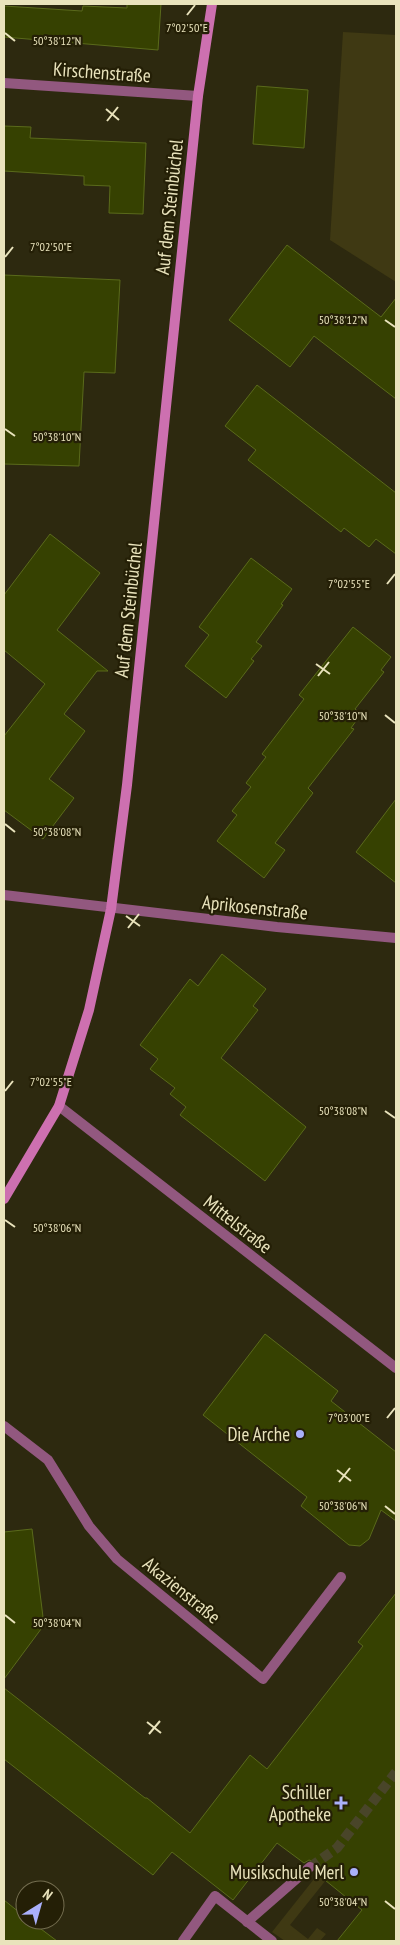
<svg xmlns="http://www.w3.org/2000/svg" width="400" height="1945" viewBox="0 0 400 1945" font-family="'PT Sans Narrow',sans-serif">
  <rect width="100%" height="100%" fill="#2d290f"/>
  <g fill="#3f3913">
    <polygon points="343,32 396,35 396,282 330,240"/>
    <polygon points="318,1874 326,1880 290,1925 308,1939 317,1928 326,1934 320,1941 285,1941 272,1932"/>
  </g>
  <g fill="#364101" stroke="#5a6a1b">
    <polygon points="127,4 161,4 158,50 4,37 4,6 82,11 83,6 127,8"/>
    <polygon points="257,86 308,90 304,148 253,144"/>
    <polygon points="4,126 31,127 30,138 146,143 143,214 109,213 110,186 84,185 84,176 4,171"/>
    <polygon points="287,245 381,317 396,298 396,399 314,336 290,367 229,320"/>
    <polygon points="4,275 120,280 115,373 84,372 79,466 4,464"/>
    <polygon points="257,385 396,493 396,554 376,539 369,547 344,528 341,532 248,460 256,450 225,426"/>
    <polygon points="50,534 100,573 57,630 108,671 97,671 64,714 85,731 49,779 74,798 43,839 4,810 4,736 45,684 4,650 4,595"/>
    <polygon points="251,558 292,589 281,604 283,605 256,642 262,646 251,659 254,661 226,698 185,666 209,635 199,627"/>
    <polygon points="353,627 391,657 381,670 384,672 355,709 361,714 351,728 354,729 308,788 313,793 275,843 285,850 264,878 217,841 237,815 232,811 251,787 246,783 266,757 262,754 304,699 299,695"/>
    <polygon points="396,799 396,883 356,852"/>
    <polygon points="222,954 266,989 253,1006 258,1010 221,1058 306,1127 265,1181 180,1115 186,1107 170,1094 175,1088 150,1069 158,1059 140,1045 190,979 198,986"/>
    <polygon points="265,1334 338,1391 331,1401 396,1452 396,1521 381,1510 369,1539 360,1546 349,1545 301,1506 307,1497 203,1415"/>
    <polygon points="32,1529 44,1625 4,1679 4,1532"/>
    <polygon points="396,1593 396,1941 337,1941 362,1910 315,1872 317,1866 315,1862 309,1860 304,1863 277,1843 233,1900 172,1852 153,1875 4,1759 4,1688 145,1798 147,1798 190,1833 250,1755 267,1769 363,1646 358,1642"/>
    <polygon points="4,1900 25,1917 25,1920 29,1920 57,1941 4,1941"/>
  </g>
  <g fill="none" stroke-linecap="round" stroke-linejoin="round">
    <polyline stroke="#494529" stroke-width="10" stroke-dasharray="10 5" stroke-linecap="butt" points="310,1867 337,1848 396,1772"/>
    <g stroke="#92587f" stroke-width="10">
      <polyline points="4,83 198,96"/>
      <polyline points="4,895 277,927 396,938"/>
      <polyline points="59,1106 396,1368"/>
      <polyline points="4,1426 48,1460 89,1526 117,1559 263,1679 341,1577"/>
      <polyline points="247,1922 310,1867"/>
      <polyline points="183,1941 215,1896 272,1941"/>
    </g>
    <polyline stroke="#cd70b0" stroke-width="10" points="4,1199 59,1106 89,1010 111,909 127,785 198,96 212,4"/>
  </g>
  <path fill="none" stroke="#e9e3bc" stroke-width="2" d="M187,15L195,5M5,33L15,41M106,109L119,120M107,121L118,107M5,257L13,247M385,320L395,327M5,429L15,436M387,584L395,574M316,664L330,674M318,676L329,662M385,715L395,723M5,824L15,832M126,916L140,926M128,928L139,914M5,1091L13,1081M385,1111L395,1118M5,1220L15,1227M387,1418L395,1408M337,1470L351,1481M339,1482L350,1468M385,1506L395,1514M5,1615L15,1623M147,1722L161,1733M149,1734L160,1721M385,1901L395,1909"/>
  <g fill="#aab0fb" stroke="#241f06" stroke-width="2">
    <circle cx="300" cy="1434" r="5"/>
    <path d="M338.5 1795.5h5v5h5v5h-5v5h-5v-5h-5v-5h5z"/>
    <circle cx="354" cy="1872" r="5"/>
  </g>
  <g text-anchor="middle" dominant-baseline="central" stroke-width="4.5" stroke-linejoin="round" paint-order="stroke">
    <g font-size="19" fill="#e9e3bc" stroke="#241f06">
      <text transform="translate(102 72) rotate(4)">Kirschenstraße</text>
      <text transform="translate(169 207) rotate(-84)">Auf dem Steinbüchel</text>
      <text transform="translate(128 610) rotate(-84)">Auf dem Steinbüchel</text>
      <text transform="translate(255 907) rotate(6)">Aprikosenstraße</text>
      <text transform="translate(238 1224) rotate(38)">Mittelstraße</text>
      <text transform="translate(182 1590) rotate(39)">Akazienstraße</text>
    </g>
    <g font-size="19" fill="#e9e3bc" stroke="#241f06" text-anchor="end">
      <text x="290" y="1434">Die Arche</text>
      <text x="331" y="1792">Schiller<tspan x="331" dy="22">Apotheke</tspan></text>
      <text x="344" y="1872">Musikschule Merl</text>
    </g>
  </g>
  <g font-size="12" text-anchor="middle" fill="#e9e3bc" stroke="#241f06" stroke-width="4.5" stroke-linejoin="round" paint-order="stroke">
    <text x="187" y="32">7°02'50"E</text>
    <text x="57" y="45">50°38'12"N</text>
    <text x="51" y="251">7°02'50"E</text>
    <text x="343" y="324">50°38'12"N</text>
    <text x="57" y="441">50°38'10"N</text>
    <text x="349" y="588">7°02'55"E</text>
    <text x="343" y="720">50°38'10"N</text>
    <text x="57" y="836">50°38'08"N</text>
    <text x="51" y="1086">7°02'55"E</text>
    <text x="343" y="1115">50°38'08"N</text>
    <text x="57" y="1232">50°38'06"N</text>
    <text x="349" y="1422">7°03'00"E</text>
    <text x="343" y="1510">50°38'06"N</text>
    <text x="57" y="1627">50°38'04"N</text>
    <text x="343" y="1906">50°38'04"N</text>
  </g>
  <rect width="400" height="1945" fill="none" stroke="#e9e3bc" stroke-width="10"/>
  <g transform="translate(40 1905) rotate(37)"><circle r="24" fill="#241f06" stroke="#736d4f"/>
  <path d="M0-4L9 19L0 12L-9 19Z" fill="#aab0fb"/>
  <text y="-8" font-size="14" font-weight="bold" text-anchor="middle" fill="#e9e3bc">N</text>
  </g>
</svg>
